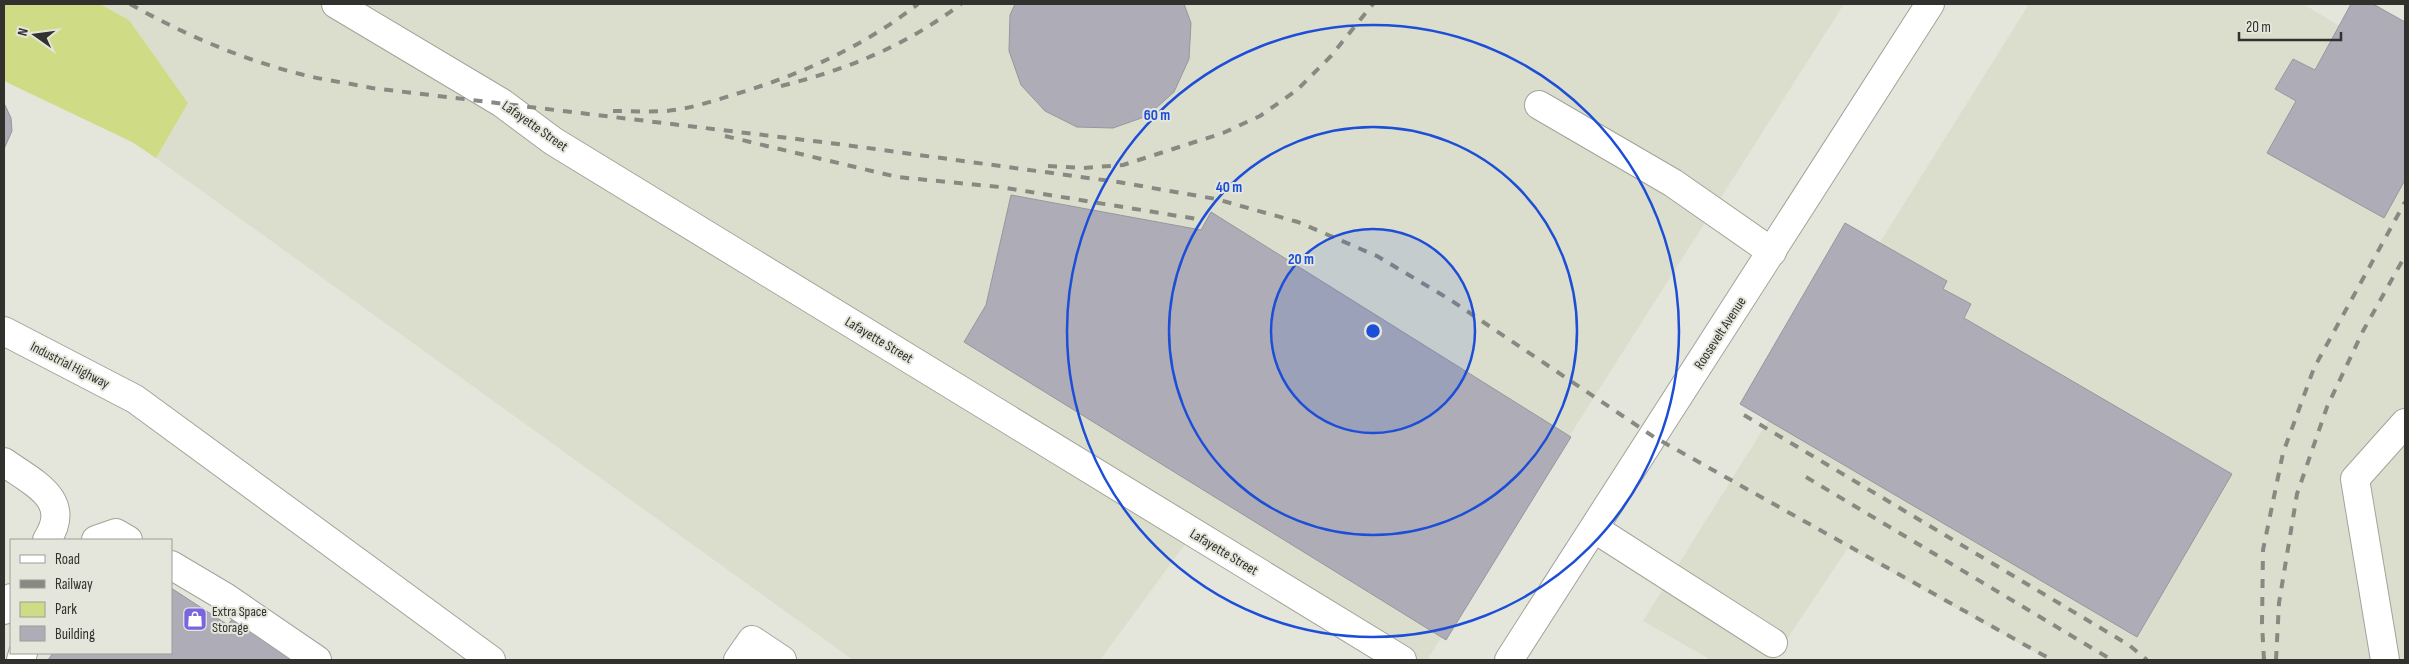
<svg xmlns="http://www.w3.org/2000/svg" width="2409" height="664" viewBox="0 0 2409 664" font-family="'Sofia Sans Condensed',sans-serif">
  <rect width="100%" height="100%" fill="#e4e6dc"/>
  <g fill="#dbdecc">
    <polygon points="100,4 1844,4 1427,660 1417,660 1194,532 1100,660 853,660 156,158 188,103 129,20"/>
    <polygon points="2029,4 2303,4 2405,65 2405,660 2049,660 1848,548 1773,660 1711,660 1643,621"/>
  </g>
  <polygon fill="#d0db86" points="4,4 100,4 129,20 188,103 156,158 132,142 4,81"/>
  <g fill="#aeadb7" stroke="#96969f">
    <polygon points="1015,4 1184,4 1191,23 1189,59 1174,92 1147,116 1113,128 1077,127 1045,111 1021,85 1009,51 1010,15"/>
    <polygon points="2351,4 2373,4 2405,22 2405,180 2384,218 2267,153 2296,101 2275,89 2293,59 2315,70"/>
    <polygon points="4,103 11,118 12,131 4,149"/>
    <polygon points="1011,195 1201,230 1211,212 1571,437 1446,640 964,342 986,305"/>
    <polygon points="1845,223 1947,281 1943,289 1971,304 1964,318 2232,474 2137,637 1740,404"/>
    <polygon points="171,588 228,625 237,612 304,660 48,660 53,653 171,653"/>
  </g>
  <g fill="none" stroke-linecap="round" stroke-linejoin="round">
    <g stroke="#a2a49a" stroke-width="30">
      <g id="minor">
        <polyline points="336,4 502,103 553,141 1402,660"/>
        <polyline points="1539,105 1673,183 1772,252"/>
        <path d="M4,462C33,483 73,499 47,540"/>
        <polyline points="1595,529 1773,643"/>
        <polyline points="96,540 116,533 128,540"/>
        <polyline points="171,565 225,597 317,660"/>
        <polyline points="4,610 11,598"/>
        <polyline points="21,660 23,653"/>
        <polyline points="738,660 752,640 782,660"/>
        <polyline points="1509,660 1930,4"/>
        <polyline points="2385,660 2355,479 2405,423"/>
      </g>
    </g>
    <g stroke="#a2a49a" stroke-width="30">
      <polyline id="major" points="4,331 135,399 491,660"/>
    </g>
    <use href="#minor" stroke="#fff" stroke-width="28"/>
    <use href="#major" stroke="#fff" stroke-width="28"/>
    <g stroke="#888982" stroke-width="4" stroke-dasharray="9 9" stroke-linecap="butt">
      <path d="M130,4C183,34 241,59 300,74C323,80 348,83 372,88L838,144L1118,182L1216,199L1298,222L1377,256L1449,299L1654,437L2052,660"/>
      <path d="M781,86C849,69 905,46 961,4"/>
      <path d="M613,111C630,111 648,112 666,111C690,109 713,101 736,94C802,74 863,47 918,4"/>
      <polyline points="725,136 897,177 1000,187 1197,219"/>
      <polyline points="1048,166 1083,168 1123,165 1223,133 1260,116 1297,90 1331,56 1373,4"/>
      <polyline points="1744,415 2129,645 2147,660"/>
      <polyline points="1806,477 2112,660"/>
      <polyline points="2264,660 2262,624 2263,550 2283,453 2314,368 2405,202"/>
      <polyline points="2276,660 2279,603 2297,494 2327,407 2363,331 2405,256"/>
    </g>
  </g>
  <circle cx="1373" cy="331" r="102" fill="#1d4ed8" fill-opacity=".12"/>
  <g fill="none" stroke="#1d4ed8" stroke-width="2.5">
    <circle cx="1373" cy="331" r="102"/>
    <circle cx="1373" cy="331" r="204"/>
    <circle cx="1373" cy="331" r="306"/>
  </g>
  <defs>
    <g id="shop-square" transform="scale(1.25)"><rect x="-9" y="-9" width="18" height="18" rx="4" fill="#7b64df" stroke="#e4e6dc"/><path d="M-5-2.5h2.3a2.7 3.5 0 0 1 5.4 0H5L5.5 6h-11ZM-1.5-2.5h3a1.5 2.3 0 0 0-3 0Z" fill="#fff"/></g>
  </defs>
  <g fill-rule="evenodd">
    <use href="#shop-square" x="195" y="619"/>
  </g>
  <g text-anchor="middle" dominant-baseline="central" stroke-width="4" stroke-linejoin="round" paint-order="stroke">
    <g font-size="14" fill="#31312d" stroke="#e4e6dc">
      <text transform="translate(535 126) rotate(35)">Lafayette Street</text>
      <text transform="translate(1720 333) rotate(-57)">Roosevelt Avenue</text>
      <text transform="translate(879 340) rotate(31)">Lafayette Street</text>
      <text transform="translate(70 365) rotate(27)">Industrial Highway</text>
      <text transform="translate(1224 552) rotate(31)">Lafayette Street</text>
    </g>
    <g font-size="14" fill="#31312d" stroke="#e4e6dc" text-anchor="start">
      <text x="212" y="611">Extra Space<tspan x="212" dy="16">Storage</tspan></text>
    </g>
  </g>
  <circle cx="1373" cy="331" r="8" fill="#1d4ed8" stroke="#e4e6dc" stroke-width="2.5"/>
  <g font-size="15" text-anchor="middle" font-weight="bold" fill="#1d4ed8" stroke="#e4e6dc" stroke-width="4" stroke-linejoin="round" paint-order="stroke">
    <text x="1157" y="120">60 m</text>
    <text x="1229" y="192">40 m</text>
    <text x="1301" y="264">20 m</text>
  </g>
  <rect width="2409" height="664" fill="none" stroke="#31312d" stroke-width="10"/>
  <rect x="10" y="539" width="162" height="115" fill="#e4e6dc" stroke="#9c9e96"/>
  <rect x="20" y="555" width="25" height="8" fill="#ffffff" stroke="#9c9e96"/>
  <text x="55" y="564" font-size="15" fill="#31312d">Road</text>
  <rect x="20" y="580" width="25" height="8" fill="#888982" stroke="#9c9e96"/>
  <text x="55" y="589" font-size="15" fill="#31312d">Railway</text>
  <rect x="20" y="602" width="25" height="15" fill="#d0db86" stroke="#9c9e96"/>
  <text x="55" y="614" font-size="15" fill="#31312d">Park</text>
  <rect x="20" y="626" width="25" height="15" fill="#aeadb7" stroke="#9c9e96"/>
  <text x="55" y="639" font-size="15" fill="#31312d">Building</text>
  <g transform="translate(35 35) rotate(284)" stroke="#e4e6dc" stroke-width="4" paint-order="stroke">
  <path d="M0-4L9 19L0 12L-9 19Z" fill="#31312d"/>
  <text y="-8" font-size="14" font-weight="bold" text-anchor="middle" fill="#31312d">N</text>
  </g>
  <path d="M2239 32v8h102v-8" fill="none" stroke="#31312d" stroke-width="2.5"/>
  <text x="2246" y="32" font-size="15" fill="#31312d" stroke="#e4e6dc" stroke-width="4" paint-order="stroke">20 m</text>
</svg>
